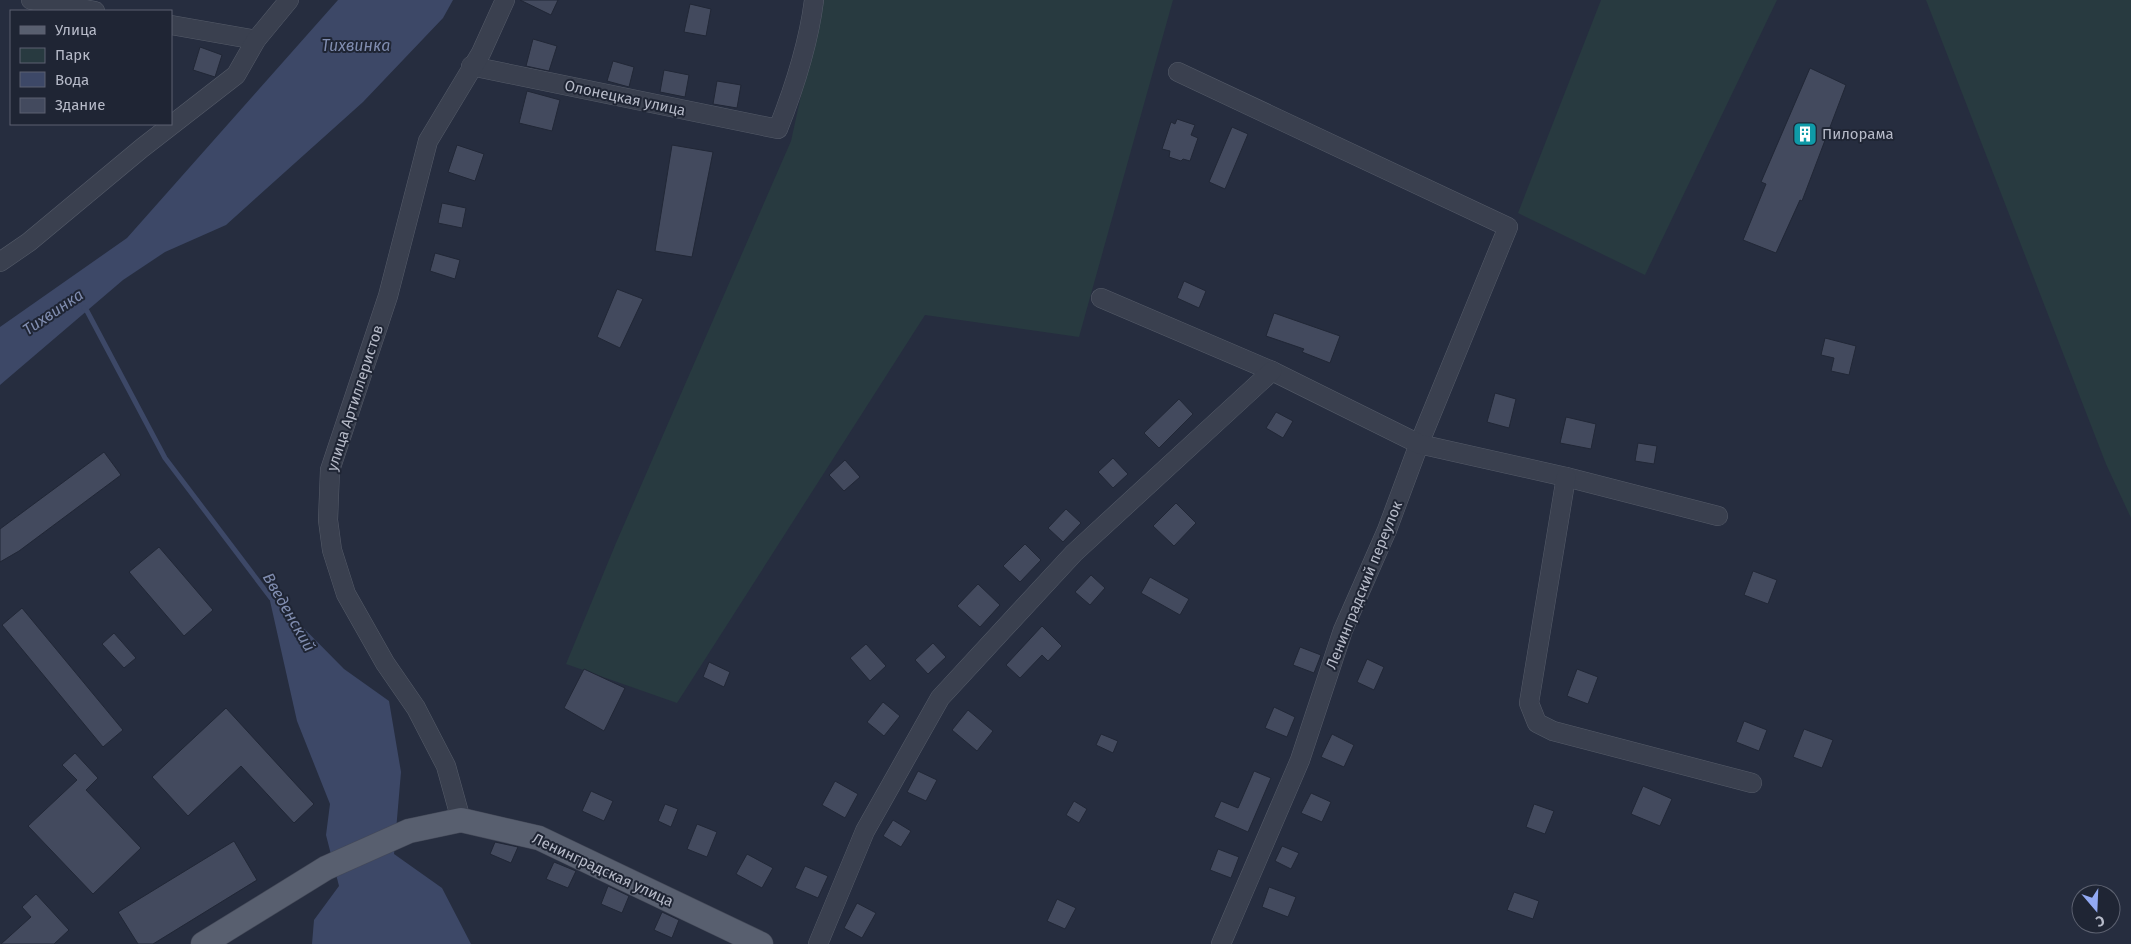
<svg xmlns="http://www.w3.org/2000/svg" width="2131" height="944" viewBox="0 0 2131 944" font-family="'Fira Sans',sans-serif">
  <rect width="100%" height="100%" fill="#262d3f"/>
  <g fill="#283a40">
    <polygon points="822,0 1173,0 1079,337 925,315 677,703 566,664 616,543 791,141"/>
    <polygon points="1601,0 1777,0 1645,275 1518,213"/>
    <polygon points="1926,0 2131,0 2131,518 2106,464"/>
  </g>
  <g fill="#3d4867">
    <polygon points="338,0 453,0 443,18 363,102 226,225 165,252 123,280 0,385 0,327 127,238"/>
    <polygon points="268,592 344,669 389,701 401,772 394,854 442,888 471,944 312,944 314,920 339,886 326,835 330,804 297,721"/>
  </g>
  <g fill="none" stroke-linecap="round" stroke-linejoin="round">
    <polyline stroke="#3d4867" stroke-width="5" points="84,308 87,311 165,458 271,598"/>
  </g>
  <g fill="#434a5e" stroke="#212736">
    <polygon points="520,0 558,0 551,15"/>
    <polygon points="690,4 711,9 706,36 684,32"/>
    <polygon points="533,39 557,46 549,71 526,66"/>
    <polygon points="200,47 222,55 215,77 193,70"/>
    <polygon points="613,61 634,67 629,87 607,81"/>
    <polygon points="1810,68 1846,85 1802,201 1800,200 1776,253 1743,240 1766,184 1761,182"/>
    <polygon points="664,70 689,75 685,97 660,92"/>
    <polygon points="717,81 741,85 737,108 713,104"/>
    <polygon points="527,91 560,100 552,131 519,123"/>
    <polygon points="1177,119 1195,125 1191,135 1198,138 1190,161 1183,159 1181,161 1169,157 1170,151 1162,149 1171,122 1175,124"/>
    <polygon points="1232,127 1248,134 1225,189 1209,182"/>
    <polygon points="457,145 484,154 475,181 448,172"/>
    <polygon points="672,145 713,152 692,257 655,251"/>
    <polygon points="442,203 466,208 462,228 438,223"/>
    <polygon points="435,253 460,260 455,279 430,271"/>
    <polygon points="1184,281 1206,291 1199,308 1177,298"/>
    <polygon points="617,289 643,299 620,348 597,337"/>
    <polygon points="1274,313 1340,336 1330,363 1302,352 1304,349 1266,336"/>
    <polygon points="1825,338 1856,346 1849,375 1831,371 1834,358 1821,355"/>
    <polygon points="1495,393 1516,399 1509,428 1487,422"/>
    <polygon points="1179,399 1193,414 1159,448 1144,433"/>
    <polygon points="1276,412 1293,421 1283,438 1266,428"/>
    <polygon points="1566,417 1596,424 1591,449 1560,443"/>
    <polygon points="1638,443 1657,446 1654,464 1635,461"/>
    <polygon points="104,452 121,475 19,551 0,562 0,529"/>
    <polygon points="1113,458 1128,474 1113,488 1098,472"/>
    <polygon points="845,460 860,477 844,491 829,475"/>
    <polygon points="1176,503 1196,523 1174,546 1153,526"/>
    <polygon points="1066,509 1081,523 1063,542 1048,528"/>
    <polygon points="1025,544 1041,560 1020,582 1003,566"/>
    <polygon points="159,547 213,610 184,636 129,572"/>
    <polygon points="1753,571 1777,580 1768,604 1744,595"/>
    <polygon points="1091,575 1105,588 1090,605 1075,592"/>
    <polygon points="1150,577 1189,599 1180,615 1141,593"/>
    <polygon points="978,584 1000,605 980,627 957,606"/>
    <polygon points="22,608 123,730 103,747 2,625"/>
    <polygon points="1042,626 1062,646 1048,661 1042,655 1020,678 1006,665"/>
    <polygon points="114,633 136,658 124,668 102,644"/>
    <polygon points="933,643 946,657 928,674 915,660"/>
    <polygon points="866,644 886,666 870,681 850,658"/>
    <polygon points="1300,647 1321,655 1314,673 1293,665"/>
    <polygon points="1367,659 1384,667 1374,690 1357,682"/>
    <polygon points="709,662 730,672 724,687 703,677"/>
    <polygon points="584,669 625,688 604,731 564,708"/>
    <polygon points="1577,669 1598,677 1588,704 1567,696"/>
    <polygon points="883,702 900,716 884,736 867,722"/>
    <polygon points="1274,707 1295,717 1287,737 1265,728"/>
    <polygon points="226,708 314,804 294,823 241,766 188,816 152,777"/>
    <polygon points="968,710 993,731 977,751 952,730"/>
    <polygon points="1744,721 1767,730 1759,751 1736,742"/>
    <polygon points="1804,729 1833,740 1822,768 1793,757"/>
    <polygon points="1101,734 1118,741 1113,753 1096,745"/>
    <polygon points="1332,734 1354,745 1344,767 1321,757"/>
    <polygon points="75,753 98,778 86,790 141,848 93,894 28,826 77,780 62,765"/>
    <polygon points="918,771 937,780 926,801 907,792"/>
    <polygon points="1254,771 1271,778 1248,832 1214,817 1221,801 1238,808"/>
    <polygon points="835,781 858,794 845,818 822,805"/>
    <polygon points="1643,786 1672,799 1660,826 1631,814"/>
    <polygon points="591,791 613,801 604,821 582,811"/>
    <polygon points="1311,793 1331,802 1322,822 1301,813"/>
    <polygon points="1074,801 1087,809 1079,823 1066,815"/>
    <polygon points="665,804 678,809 671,827 658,821"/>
    <polygon points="1534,804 1554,811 1545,834 1526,827"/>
    <polygon points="893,820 911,831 901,847 883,836"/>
    <polygon points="697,824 717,832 707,857 687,849"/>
    <polygon points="234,841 257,880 153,944 138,944 118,912"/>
    <polygon points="495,842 518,847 511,863 490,854"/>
    <polygon points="1282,846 1299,853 1291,869 1275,861"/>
    <polygon points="1218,849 1239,857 1231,878 1210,870"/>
    <polygon points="747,854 773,868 762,888 736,874"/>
    <polygon points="554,862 576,871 568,888 546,879"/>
    <polygon points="805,866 828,876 818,898 795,888"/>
    <polygon points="608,886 629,896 622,913 601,904"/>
    <polygon points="1269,887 1296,897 1288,917 1262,907"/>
    <polygon points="1514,892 1539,901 1533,919 1507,910"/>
    <polygon points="36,894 69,930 54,944 1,944 31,917 22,907"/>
    <polygon points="1057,899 1076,908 1065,929 1047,921"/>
    <polygon points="857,903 876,913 862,938 844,928"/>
    <polygon points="662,912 679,920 672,938 654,930"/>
  </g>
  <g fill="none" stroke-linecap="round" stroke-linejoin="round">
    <g stroke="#555b69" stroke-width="20">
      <g id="minor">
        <polyline points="31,0 95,11"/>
        <polyline points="171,25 256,40"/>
        <path d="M471,66L778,129C793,91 809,41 814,0"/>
        <polyline points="1178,72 1508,227 1419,444 1387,530 1343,630 1300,760 1221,944"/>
        <polyline points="0,262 29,242 142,148 236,75 256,40 289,0"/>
        <polyline points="1101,298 1272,371 1419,444 1566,477 1718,516"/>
        <polyline points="1566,477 1529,703 1537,723 1553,731 1752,783"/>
        <polyline points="461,820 446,766 416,708 385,663 346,594 332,550 328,520 330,470 388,296 428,141 481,53 505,0"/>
        <polyline points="818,944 865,831 940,698 1074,553 1272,371"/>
      </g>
    </g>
    <g stroke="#444958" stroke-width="25">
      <polyline id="major" points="203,944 326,868 409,831 461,820 539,838 761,944"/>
    </g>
    <use href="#minor" stroke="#3a404f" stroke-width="19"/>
    <use href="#major" stroke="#585f6f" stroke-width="24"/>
  </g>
  <defs>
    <g id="building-square" transform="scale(1.25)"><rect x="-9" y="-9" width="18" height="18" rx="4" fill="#0f9aa8" stroke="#1f2534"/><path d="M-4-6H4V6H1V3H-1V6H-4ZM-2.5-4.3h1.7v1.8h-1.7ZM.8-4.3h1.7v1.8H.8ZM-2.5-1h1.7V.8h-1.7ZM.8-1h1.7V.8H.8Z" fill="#fff"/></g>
  </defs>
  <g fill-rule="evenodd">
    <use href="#building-square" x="1805" y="134"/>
  </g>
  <g text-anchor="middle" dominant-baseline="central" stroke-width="4" stroke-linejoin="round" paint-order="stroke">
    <g font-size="15" fill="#b7bbc9" stroke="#1f2534">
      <text transform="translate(625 98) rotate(12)">Олонецкая улица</text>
      <text transform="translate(355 398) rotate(-72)">улица Артиллеристов</text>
      <text transform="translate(1364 585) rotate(-68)">Ленинградский переулок</text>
      <text transform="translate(603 870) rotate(25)">Ленинградская улица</text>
    </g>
    <g font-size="15" fill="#b7bbc9" stroke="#1f2534" text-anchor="start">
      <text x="1822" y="134">Пилорама</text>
    </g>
    <g font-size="16" font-style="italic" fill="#808db0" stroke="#1f2534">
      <text x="356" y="45">Тихвинка</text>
      <text transform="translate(53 312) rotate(-34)">Тихвинка</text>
      <text transform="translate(289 612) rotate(60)">Введенский</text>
    </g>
  </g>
  <rect x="10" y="10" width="162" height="115" fill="#1f2534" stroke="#5c6170"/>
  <rect x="20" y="26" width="25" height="8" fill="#585f6f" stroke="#5c6170"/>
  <text x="55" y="35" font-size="15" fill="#b7bbc9">Улица</text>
  <rect x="20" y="48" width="25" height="15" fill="#283a40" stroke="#5c6170"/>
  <text x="55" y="60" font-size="15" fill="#b7bbc9">Парк</text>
  <rect x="20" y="72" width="25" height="15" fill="#3d4867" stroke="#5c6170"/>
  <text x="55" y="85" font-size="15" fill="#b7bbc9">Вода</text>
  <rect x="20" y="98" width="25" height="15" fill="#434a5e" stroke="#5c6170"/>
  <text x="55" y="110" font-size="15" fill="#b7bbc9">Здание</text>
  <g transform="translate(2096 909) rotate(161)"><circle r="24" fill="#1f2534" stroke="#5c6170"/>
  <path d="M0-4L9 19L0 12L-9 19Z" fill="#92a9f3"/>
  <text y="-8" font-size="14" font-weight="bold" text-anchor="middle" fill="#b7bbc9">С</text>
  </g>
</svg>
